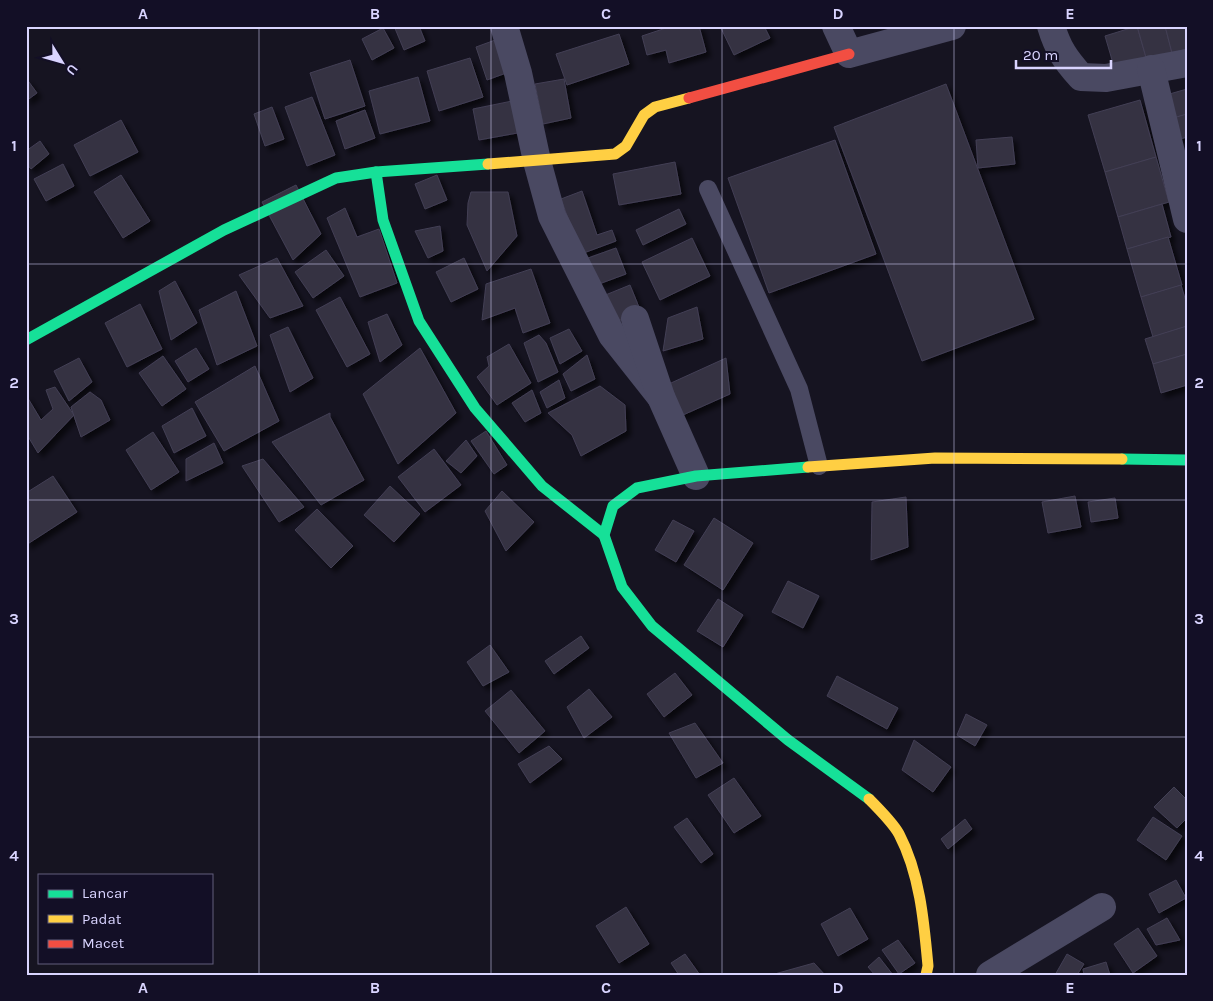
<svg xmlns="http://www.w3.org/2000/svg" width="1213" height="1001" viewBox="0 0 1213 1001" font-family="Karla,sans-serif">
  <defs>
    <filter id="shadow"><feDropShadow dx="4.5" dy="4.5" stdDeviation="2.5" flood-color="#0009"/></filter>
  </defs>
  <rect width="100%" height="100%" fill="#161421"/>
  <g fill="#343243" stroke="#433f54" filter="url(#shadow)">
    <polygon points="394,26 419,26 425,41 404,50"/>
    <polygon points="669,26 699,26 706,52 669,63 666,50 647,55 642,36 669,27"/>
    <polygon points="720,26 764,26 770,38 734,55"/>
    <polygon points="1137,26 1147,61 1115,70 1105,36"/>
    <polygon points="1137,26 1165,26 1172,53 1147,61"/>
    <polygon points="1165,26 1187,26 1187,49 1172,53"/>
    <polygon points="383,28 394,48 372,60 362,39"/>
    <polygon points="619,34 629,64 567,85 556,54"/>
    <polygon points="498,39 509,72 487,80 476,47"/>
    <polygon points="470,58 483,97 439,111 427,71"/>
    <polygon points="350,60 365,106 325,119 310,73"/>
    <polygon points="418,77 430,121 380,134 369,91"/>
    <polygon points="26,78 37,93 26,101"/>
    <polygon points="564,79 571,118 543,124 535,84"/>
    <polygon points="946,84 1034,319 922,361 834,127"/>
    <polygon points="1187,89 1187,114 1173,118 1166,95"/>
    <polygon points="312,97 335,155 307,166 285,107"/>
    <polygon points="517,100 523,132 479,140 473,109"/>
    <polygon points="1140,100 1156,157 1105,172 1088,115"/>
    <polygon points="272,107 284,139 265,146 254,114"/>
    <polygon points="365,110 375,138 345,149 336,121"/>
    <polygon points="1187,114 1187,137 1177,140 1170,119"/>
    <polygon points="121,120 138,152 90,176 74,145"/>
    <polygon points="1012,137 1015,164 978,168 976,140"/>
    <polygon points="835,140 876,254 769,293 728,178"/>
    <polygon points="40,141 49,154 31,169 26,163 26,151"/>
    <polygon points="1156,157 1169,202 1118,217 1105,172"/>
    <polygon points="675,162 681,194 619,205 613,174"/>
    <polygon points="63,164 74,186 46,201 34,179"/>
    <polygon points="121,175 150,221 123,238 94,192"/>
    <polygon points="437,175 447,200 425,209 415,184"/>
    <polygon points="296,185 321,234 293,260 262,202"/>
    <polygon points="582,191 597,235 612,230 616,241 581,254 561,199"/>
    <polygon points="471,192 508,192 517,236 487,271 467,225 468,203"/>
    <polygon points="1162,204 1171,237 1127,249 1118,217"/>
    <polygon points="345,208 357,237 379,229 397,283 360,297 327,218"/>
    <polygon points="679,209 686,224 643,245 636,230"/>
    <polygon points="440,226 443,251 428,258 415,231"/>
    <polygon points="1168,237 1182,285 1141,297 1127,249"/>
    <polygon points="692,238 710,276 660,300 642,262"/>
    <polygon points="616,248 626,274 599,284 588,258"/>
    <polygon points="326,250 344,276 313,298 295,272"/>
    <polygon points="277,258 303,306 270,318 239,275"/>
    <polygon points="464,258 478,289 451,302 436,272"/>
    <polygon points="531,269 550,323 523,333 515,308 482,320 486,284"/>
    <polygon points="175,281 197,323 171,340 159,291"/>
    <polygon points="630,285 641,312 613,323 603,296"/>
    <polygon points="1181,285 1187,305 1187,326 1153,337 1141,297"/>
    <polygon points="236,291 257,346 217,365 199,310"/>
    <polygon points="340,297 370,354 347,367 316,310"/>
    <polygon points="140,304 162,349 127,367 105,323"/>
    <polygon points="697,307 703,339 663,351 668,318"/>
    <polygon points="387,314 402,345 380,362 368,322"/>
    <polygon points="1187,326 1187,354 1153,364 1145,339"/>
    <polygon points="288,327 313,378 290,392 270,335"/>
    <polygon points="569,329 582,351 560,364 550,338"/>
    <polygon points="539,335 546,343 558,372 538,382 524,343"/>
    <polygon points="509,344 531,383 497,405 477,377 489,366 487,357"/>
    <polygon points="196,348 209,369 188,382 175,361"/>
    <polygon points="420,348 456,413 398,464 363,394"/>
    <polygon points="1187,354 1187,385 1161,393 1153,364"/>
    <polygon points="587,355 595,379 571,391 563,374"/>
    <polygon points="163,356 186,389 162,406 139,373"/>
    <polygon points="79,358 92,382 69,401 54,371"/>
    <polygon points="726,358 730,394 674,419 660,388"/>
    <polygon points="255,366 279,421 224,451 195,402"/>
    <polygon points="559,380 565,398 547,408 540,392"/>
    <polygon points="600,386 625,405 626,431 581,456 572,435 548,413"/>
    <polygon points="55,387 74,415 38,453 26,433 26,395 41,420 53,409 46,390"/>
    <polygon points="532,390 541,413 525,422 512,403"/>
    <polygon points="90,392 101,400 110,420 81,437 71,407"/>
    <polygon points="192,408 206,436 174,453 162,426"/>
    <polygon points="330,413 330,417 364,480 321,505 272,442"/>
    <polygon points="486,431 507,465 494,474 471,441"/>
    <polygon points="153,432 179,472 151,490 126,450"/>
    <polygon points="466,440 477,456 461,473 446,461"/>
    <polygon points="214,443 223,463 186,481 186,459"/>
    <polygon points="434,449 461,485 425,512 398,477"/>
    <polygon points="263,459 304,507 279,522 242,466"/>
    <polygon points="53,476 77,512 26,545 26,493"/>
    <polygon points="390,486 420,514 394,542 364,515"/>
    <polygon points="502,491 534,522 506,551 485,511"/>
    <polygon points="1075,496 1081,527 1048,533 1042,502"/>
    <polygon points="906,497 908,547 871,560 872,502"/>
    <polygon points="1115,498 1118,518 1091,522 1088,502"/>
    <polygon points="317,509 353,546 331,568 295,530"/>
    <polygon points="714,518 753,543 723,590 684,565"/>
    <polygon points="673,520 694,531 676,562 655,550"/>
    <polygon points="788,581 819,596 803,628 772,612"/>
    <polygon points="718,599 743,615 723,647 697,631"/>
    <polygon points="581,636 589,648 554,674 545,661"/>
    <polygon points="490,645 509,672 483,686 467,662"/>
    <polygon points="675,673 692,695 664,717 647,694"/>
    <polygon points="837,676 898,708 887,729 827,696"/>
    <polygon points="589,689 612,717 584,738 567,707"/>
    <polygon points="511,690 545,731 519,753 485,711"/>
    <polygon points="966,714 987,725 975,746 957,735"/>
    <polygon points="695,723 723,763 696,778 669,733"/>
    <polygon points="914,740 951,767 933,792 902,770"/>
    <polygon points="549,746 562,759 530,783 518,764"/>
    <polygon points="734,778 761,816 734,833 708,795"/>
    <polygon points="1174,787 1187,800 1187,818 1177,828 1154,807"/>
    <polygon points="1153,817 1182,836 1166,860 1137,840"/>
    <polygon points="687,818 713,854 701,863 674,827"/>
    <polygon points="965,819 972,829 948,849 941,839"/>
    <polygon points="1176,880 1186,898 1159,913 1149,894"/>
    <polygon points="626,907 649,944 619,963 596,926"/>
    <polygon points="850,908 868,939 838,956 821,924"/>
    <polygon points="1167,918 1180,940 1156,945 1147,929"/>
    <polygon points="1138,928 1157,956 1133,973 1114,944"/>
    <polygon points="898,940 915,963 899,974 882,950"/>
    <polygon points="685,954 700,975 679,975 671,963"/>
    <polygon points="1067,954 1084,964 1077,975 1055,975"/>
    <polygon points="879,957 893,975 875,975 868,967"/>
    <polygon points="1106,962 1110,975 1084,975 1083,969"/>
    <polygon points="814,963 825,975 771,975"/>
  </g>
  <g fill="none" stroke-linecap="round" stroke-linejoin="round">
    <polyline stroke="#4a4962" stroke-width="18" points="708,189 799,389 819,466"/>
    <g stroke="#4a4962" stroke-width="28">
      <polyline points="504,26 518,73 537,161 552,216 612,335 661,397"/>
      <polyline points="836,26 849,54 952,26"/>
      <path d="M1051,26C1058,49 1065,59 1081,77L1106,78L1187,63"/>
      <polyline points="1151,69 1187,219"/>
      <polyline points="635,319 661,397 696,476"/>
      <polyline points="990,975 1102,907"/>
    </g>
    <g stroke="#16e098" stroke-width="11">
      <polyline points="376,172 383,220 419,321 475,408 542,486 604,535"/>
      <polyline points="26,340 224,230 336,178 376,172 488,164"/>
      <polyline points="1122,459 1187,460"/>
      <polyline points="808,467 696,476 637,488 613,506 604,535 622,587 652,626 788,740 869,799"/>
    </g>
    <g stroke="#ffcf43" stroke-width="11">
      <polyline points="488,164 615,154 626,146 644,115 655,107 689,98"/>
      <polyline points="808,467 935,458 1122,459"/>
      <path d="M869,799C878,808 893,823 899,834C920,874 924,922 928,966L926,975"/>
    </g>
    <polyline stroke="#f24e42" stroke-width="11" points="689,98 849,54"/>
  </g>
  <path fill="none" stroke="#d9d4ff" stroke-width="1" stroke-opacity="0.55" d="M259,26V975M491,26V975M722,26V975M954,26V975M26,264H1187M26,500H1187M26,737H1187"/>
  <rect width="1213" height="1001" fill="none" stroke="#130f26" stroke-width="55"/>
  <rect x="38" y="874" width="175" height="90" fill="#130f26" stroke="#625e7d"/>
  <rect x="48" y="890" width="25" height="8" fill="#16e098" stroke="#625e7d"/>
  <text x="82" y="898" font-size="15" fill="#d9d4ff">Lancar</text>
  <rect x="48" y="915" width="25" height="8" fill="#ffcf43" stroke="#625e7d"/>
  <text x="82" y="924" font-size="15" fill="#d9d4ff">Padat</text>
  <rect x="48" y="940" width="25" height="8" fill="#f24e42" stroke="#625e7d"/>
  <text x="82" y="948" font-size="15" fill="#d9d4ff">Macet</text>
  <g transform="translate(62 62) rotate(127)" stroke="#130f26" stroke-width="4" paint-order="stroke">
  <path d="M0-4L9 19L0 12L-9 19Z" fill="#d9d4ff"/>
  <text y="-8" font-size="14" font-weight="bold" text-anchor="middle" fill="#d9d4ff">U</text>
  </g>
  <path d="M1016 60v8h95v-8" fill="none" stroke="#d9d4ff" stroke-width="2.5"/>
  <text x="1023" y="60" font-size="15" fill="#d9d4ff" stroke="#130f26" stroke-width="4" paint-order="stroke">20 m</text>
  <rect x="28" y="28" width="1158" height="946" fill="none" stroke="#d9d4ff" stroke-width="2"/>
  <g font-size="16" text-anchor="middle" font-weight="bold" fill="#d9d4ff">
    <text x="143" y="19">A</text>
    <text x="375" y="19">B</text>
    <text x="606" y="19">C</text>
    <text x="838" y="19">D</text>
    <text x="1070" y="19">E</text>
    <text x="14" y="151">1</text>
    <text x="1199" y="151">1</text>
    <text x="14" y="388">2</text>
    <text x="1199" y="388">2</text>
    <text x="14" y="624">3</text>
    <text x="1199" y="624">3</text>
    <text x="14" y="861">4</text>
    <text x="1199" y="861">4</text>
    <text x="143" y="993">A</text>
    <text x="375" y="993">B</text>
    <text x="606" y="993">C</text>
    <text x="838" y="993">D</text>
    <text x="1070" y="993">E</text>
  </g>
</svg>
